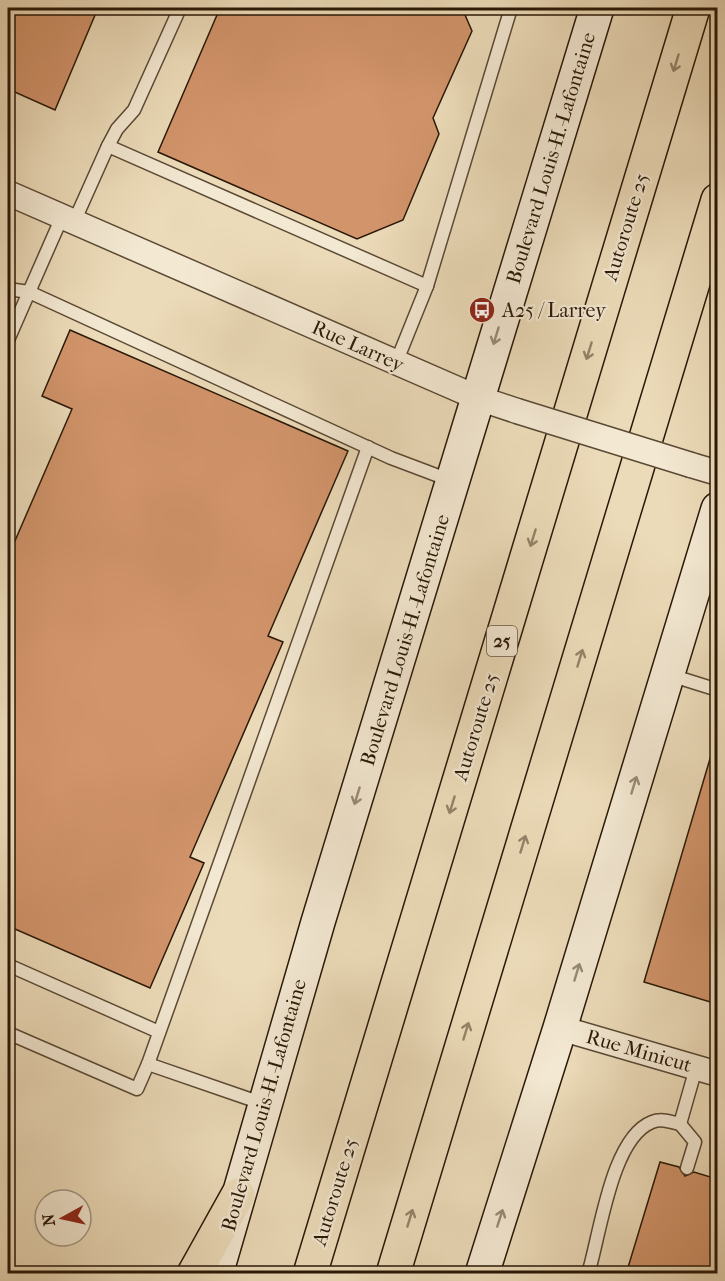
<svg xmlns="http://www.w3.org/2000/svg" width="725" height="1281" viewBox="0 0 725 1281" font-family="'IM FELL French Canon',serif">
  <rect width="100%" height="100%" fill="#ecdbb9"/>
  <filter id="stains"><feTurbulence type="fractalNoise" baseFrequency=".00333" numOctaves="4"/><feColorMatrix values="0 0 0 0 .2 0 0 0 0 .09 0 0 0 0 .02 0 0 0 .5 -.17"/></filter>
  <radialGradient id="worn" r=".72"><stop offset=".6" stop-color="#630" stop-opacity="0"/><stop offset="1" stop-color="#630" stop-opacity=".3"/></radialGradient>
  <g fill="#d2946b" stroke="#291807" stroke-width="1.5">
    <polygon points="8,8 98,8 55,110 8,89"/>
    <polygon points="220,8 462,8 472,31 433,118 439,134 403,220 357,239 158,152"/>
    <polygon points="70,330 348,451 268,636 283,642 190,857 204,863 150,988 8,926 8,557 72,409 42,396"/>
    <polygon points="712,752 717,752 717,1004 644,982"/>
    <polygon points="660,1162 679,1167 685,1176 694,1172 717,1179 717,1274 626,1274"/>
  </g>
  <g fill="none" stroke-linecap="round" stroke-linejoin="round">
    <g stroke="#5a4934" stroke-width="15">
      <g id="lane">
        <polyline points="108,146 117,129 134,110 180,8"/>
        <polyline points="62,217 29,292 391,458 452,481"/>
        <polyline points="74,222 108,146 427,286 396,363"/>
        <polyline points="427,286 511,8"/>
        <polyline points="8,289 29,292 8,340"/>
        <polyline points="670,675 718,690"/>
        <polyline points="8,965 159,1032"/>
        <polyline points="8,1033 137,1089 148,1064"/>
        <polyline points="264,1104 148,1064 368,447"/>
        <polyline points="680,1124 695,1142 687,1168"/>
        <path d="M588,1274C600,1236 611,1138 652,1122C662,1118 671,1122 680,1124L696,1068"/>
      </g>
    </g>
    <g stroke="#5a4934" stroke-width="27">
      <g id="street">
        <polyline points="8,193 478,398 517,411"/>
        <polyline points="691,465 718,473"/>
        <polyline points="560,1028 718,1074"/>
      </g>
    </g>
    <g stroke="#291807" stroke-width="36">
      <g id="secondary">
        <polyline points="216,1274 318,922 597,8"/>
        <polyline points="482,1274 560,1028 718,509"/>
      </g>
    </g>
    <g stroke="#291807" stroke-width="36">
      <polyline id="primary" points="194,1274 238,1195"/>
    </g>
    <g stroke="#291807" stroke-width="36">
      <g id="highway">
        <polyline points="310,1274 693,8"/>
        <polyline points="393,1274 718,200"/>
      </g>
    </g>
    <use href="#lane" stroke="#f3e8d2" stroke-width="12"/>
    <use href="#street" stroke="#f3e8d2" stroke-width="24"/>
    <use href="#secondary" stroke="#f3e8d2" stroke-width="33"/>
    <use href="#primary" stroke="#ecdbb9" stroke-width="33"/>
    <use href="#highway" stroke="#ecdbb9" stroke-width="33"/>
    <g stroke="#5a4934" stroke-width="27" stroke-linecap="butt">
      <polyline id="street-bridge" points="517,411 691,465"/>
    </g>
    <use href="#street-bridge" stroke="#f3e8d2" stroke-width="24"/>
  </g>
  <defs><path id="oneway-shaft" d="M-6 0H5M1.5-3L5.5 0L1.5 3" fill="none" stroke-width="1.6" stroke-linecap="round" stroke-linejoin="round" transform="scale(1.5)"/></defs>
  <g stroke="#948369">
    <use href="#oneway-shaft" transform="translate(676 63) rotate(107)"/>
    <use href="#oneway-shaft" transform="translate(589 351) rotate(107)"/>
    <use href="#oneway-shaft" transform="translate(533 538) rotate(107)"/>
    <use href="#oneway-shaft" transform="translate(580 658) rotate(-73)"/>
    <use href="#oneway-shaft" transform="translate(452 805) rotate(107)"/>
    <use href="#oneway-shaft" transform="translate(523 844) rotate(-73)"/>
    <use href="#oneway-shaft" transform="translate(466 1031) rotate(-73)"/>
    <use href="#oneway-shaft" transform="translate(410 1218) rotate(-73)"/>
  </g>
  <g stroke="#988a77">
    <use href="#oneway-shaft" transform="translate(496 336) rotate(107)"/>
    <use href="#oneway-shaft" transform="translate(634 785) rotate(-73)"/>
    <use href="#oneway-shaft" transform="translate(357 796) rotate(107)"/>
    <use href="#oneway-shaft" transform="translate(577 972) rotate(-73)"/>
    <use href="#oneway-shaft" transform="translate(500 1218) rotate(-72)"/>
  </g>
  <defs>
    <g id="bus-disc" transform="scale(1.35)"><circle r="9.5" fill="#8f2418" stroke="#f3e8d2"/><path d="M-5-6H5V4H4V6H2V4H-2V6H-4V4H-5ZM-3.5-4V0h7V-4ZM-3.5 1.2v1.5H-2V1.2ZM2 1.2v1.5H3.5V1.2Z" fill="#fff"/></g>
  </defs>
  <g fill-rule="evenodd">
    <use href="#bus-disc" x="482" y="310"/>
  </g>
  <g text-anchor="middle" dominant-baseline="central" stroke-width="4.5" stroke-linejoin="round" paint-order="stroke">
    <rect fill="#f3e8d2" stroke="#665644" stroke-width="1.5" x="487" y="626" width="30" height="30" rx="4.5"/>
    <g font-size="18" font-weight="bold" fill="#291807">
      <text x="502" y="641">25</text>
    </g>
    <g font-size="20" fill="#291807" stroke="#f3e8d2">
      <text transform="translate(551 158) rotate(-73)">Boulevard Louis-H.-Lafontaine</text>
      <text transform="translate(626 227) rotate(-73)">Autoroute 25</text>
      <text transform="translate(358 346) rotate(24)">Rue Larrey</text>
      <text transform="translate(405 640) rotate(-73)">Boulevard Louis-H.-Lafontaine</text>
      <text transform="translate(476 727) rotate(-73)">Autoroute 25</text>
      <text transform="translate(639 1051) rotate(16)">Rue Minicut</text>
      <text transform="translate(264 1105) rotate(-74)">Boulevard Louis-H.-Lafontaine</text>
      <text transform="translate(335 1192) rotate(-73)">Autoroute 25</text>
    </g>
    <g font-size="20" fill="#291807" stroke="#f3e8d2" text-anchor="start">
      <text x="502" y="310">A25 / Larrey</text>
    </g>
  </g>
  <rect width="725" height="1281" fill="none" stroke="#ecdbb9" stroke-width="30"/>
  <rect x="9" y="9" width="707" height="1263" fill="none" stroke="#291807" stroke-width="3"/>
  <rect x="15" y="15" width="695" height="1251" fill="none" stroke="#291807" stroke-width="1.5"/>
  <g transform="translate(63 1218) rotate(262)"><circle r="28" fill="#f3e8d2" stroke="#a29581" stroke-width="1.5"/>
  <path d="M0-4.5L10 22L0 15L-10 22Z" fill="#8f2418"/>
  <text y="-9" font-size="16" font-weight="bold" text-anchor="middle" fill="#291807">N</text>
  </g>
  <rect width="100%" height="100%" filter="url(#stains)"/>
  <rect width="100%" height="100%" fill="url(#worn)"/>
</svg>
